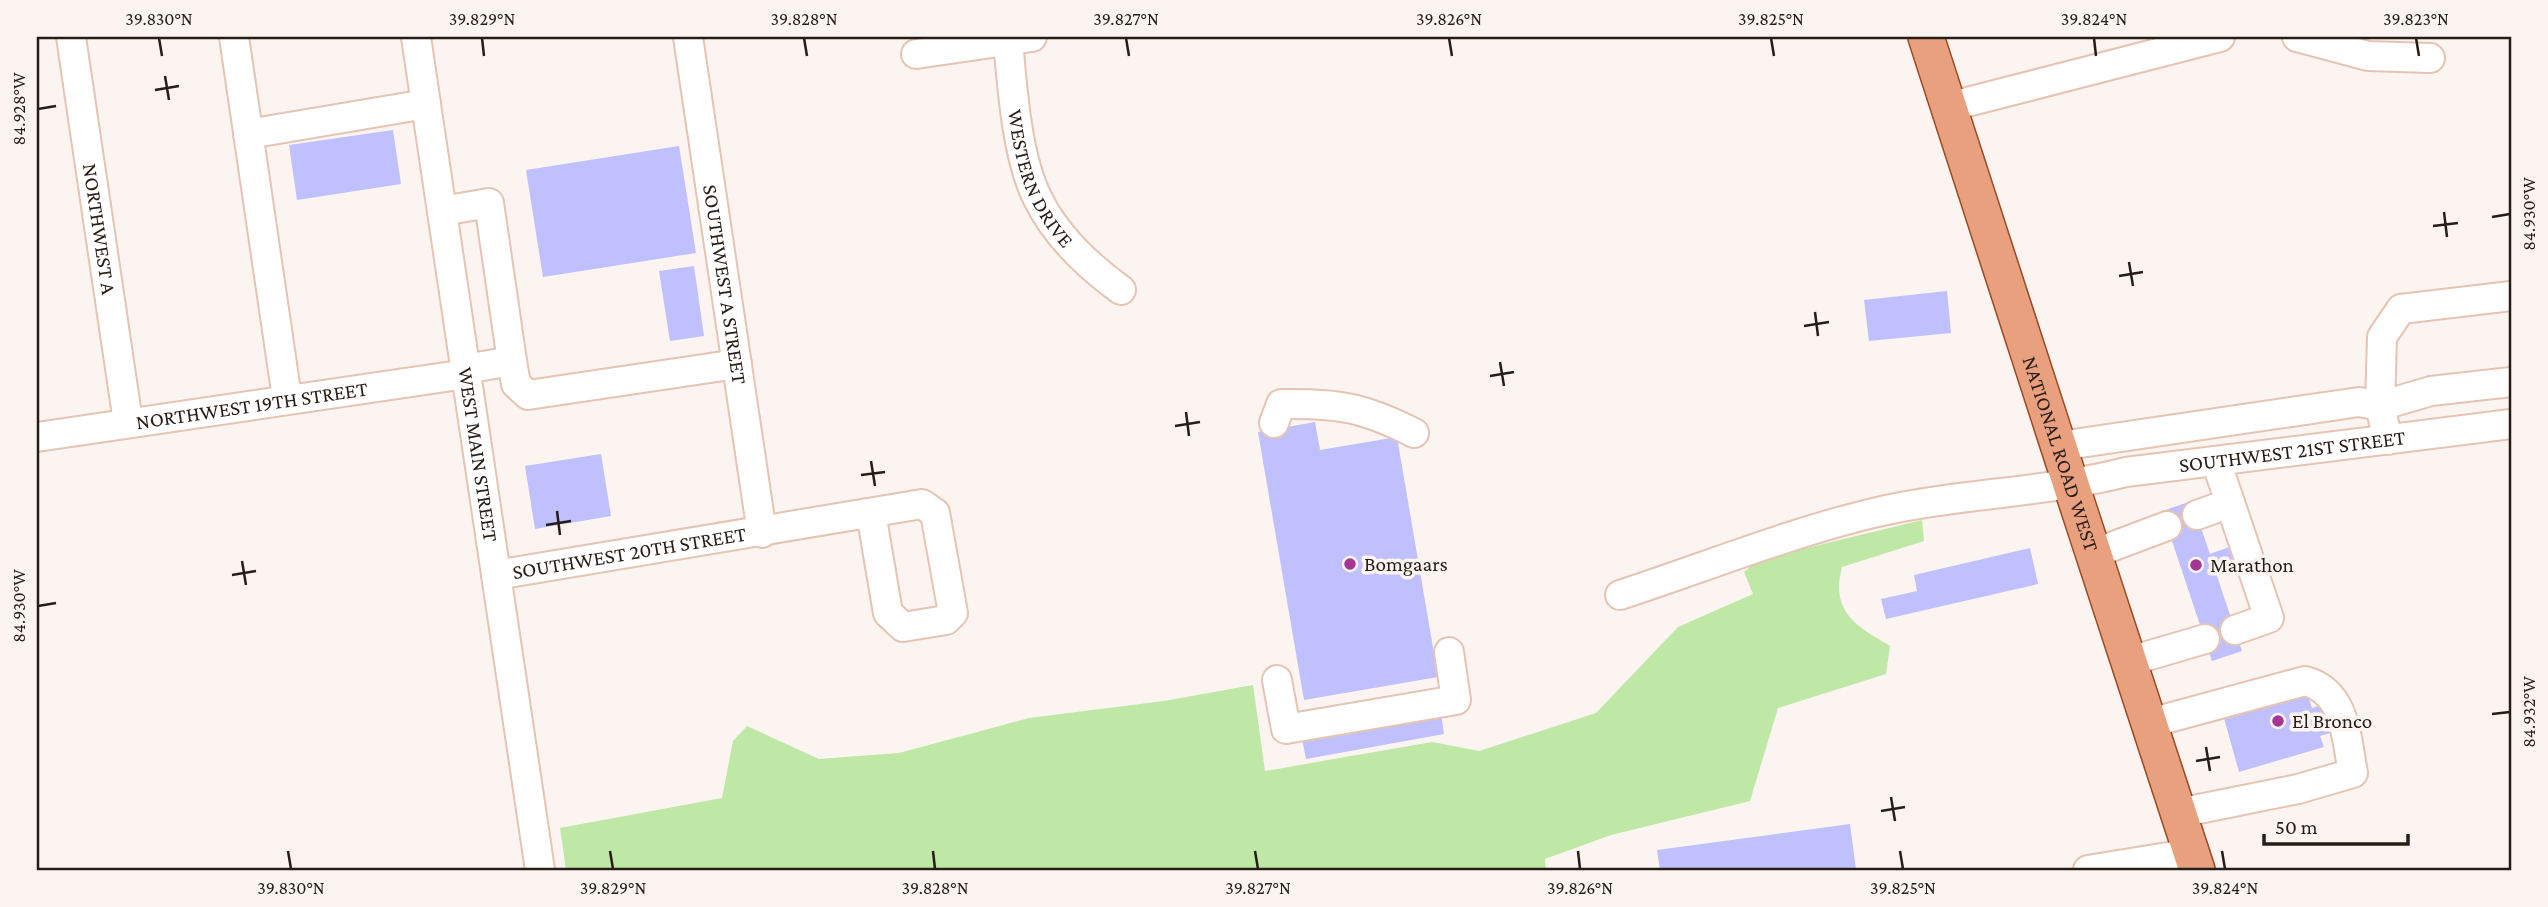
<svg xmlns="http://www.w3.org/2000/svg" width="2548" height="907" viewBox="0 0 2548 907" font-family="'Crimson Pro',serif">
  <rect width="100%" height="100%" fill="#fbf4f1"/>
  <path fill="#bfe7a5" d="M1922,520L1924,541L1842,567C1830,612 1856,626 1890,646L1886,674L1778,708L1750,801L1611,835L1545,859L1546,870H566L560,828L722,798L733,741L747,726L819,759L899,753L1029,718L1164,701L1253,685L1265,771L1432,742L1479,751L1596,713L1678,627L1753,594L1744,572L1758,560Z"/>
  <g fill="#bfc0fd">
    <polygon points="393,130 401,184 297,200 289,145"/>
    <polygon points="679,146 696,253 543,277 526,170"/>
    <polygon points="694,266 704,336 670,341 659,271"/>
    <polygon points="1947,291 1951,333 1869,341 1864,300"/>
    <polygon points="1315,422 1320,450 1397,437 1438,677 1304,700 1258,432"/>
    <polygon points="601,454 611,516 535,529 525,466"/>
    <polygon points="2192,501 2210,554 2229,547 2236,566 2216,573 2242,651 2212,661 2162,511"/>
    <polygon points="2030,548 2038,584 1886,619 1881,599 1917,591 1914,575"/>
    <polygon points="2306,689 2312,708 2326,704 2334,732 2320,736 2324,747 2239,772 2222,711"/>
    <polygon points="1441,713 1444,734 1306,759 1302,739"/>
    <polygon points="1850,824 1856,870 1660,870 1657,850"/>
  </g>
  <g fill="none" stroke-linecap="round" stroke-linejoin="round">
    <g stroke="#e5c4b4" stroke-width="32">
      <g id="minor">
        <path id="s1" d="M71,37L128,422"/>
        <polyline points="234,37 287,398"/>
        <path id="s2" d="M416,37L540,870"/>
        <path id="s3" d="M688,37L762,533"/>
        <polyline points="2297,37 2368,56 2430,58"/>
        <path id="s4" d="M1008,40C1012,86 1017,159 1038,199C1056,236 1088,266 1121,290"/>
        <polyline points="916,54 1032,37"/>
        <polyline points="1948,107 2220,37"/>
        <polyline points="248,134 426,104"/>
        <polyline points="442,211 489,203 512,361 465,369"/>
        <polyline points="2511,296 2401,309 2382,337 2380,406 2431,391 2511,382"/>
        <polyline points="512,361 516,384 528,395 737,364"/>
        <path d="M1274,423L1281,404C1337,403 1363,407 1414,433"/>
        <path id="s5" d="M37,437L466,374"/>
        <polyline points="2060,446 2359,402 2380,406 2388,440"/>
        <polyline points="2216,461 2269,618 2235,630"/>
        <polyline points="2197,515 2230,503"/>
        <polyline points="2095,553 2167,526"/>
        <path id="s6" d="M496,575L922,504L935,513L953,613L946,620L903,627L888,613L871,513"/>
        <path id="s7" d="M1620,595C1703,568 1784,535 1869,514C1955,493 2041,494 2126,472L2511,424"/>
        <polyline points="2130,661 2205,639"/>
        <polyline points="1277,680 1286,729 1456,700 1449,652"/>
        <path d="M2150,723L2305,681C2346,692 2346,737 2353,773L2298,789L2179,813"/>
        <polyline points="2088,870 2192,853"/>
      </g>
    </g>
    <g stroke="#9c4922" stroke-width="38">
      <g id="major">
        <path id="s8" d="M1926,37C2014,316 2107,592 2197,870"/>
      </g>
    </g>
    <use href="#minor" stroke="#fff" stroke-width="28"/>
    <use href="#major" stroke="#e9a07f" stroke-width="35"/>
  </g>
  <path fill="none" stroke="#281c16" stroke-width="2.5" d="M159,38L162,56M482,38L484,56M804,38L807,56M1126,38L1129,56M1449,38L1452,56M1771,38L1774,56M2094,38L2096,56M2416,38L2419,56M165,76L169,100M155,90L179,86M38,109L56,106M2444,212L2447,237M2492,217L2510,214M2433,226L2458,223M2129,262L2133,286M2119,276L2143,272M1815,312L1818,336M1804,326L1829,322M1500,362L1504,386M1490,376L1514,372M1186,412L1189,436M1175,426L1200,422M871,461L875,486M861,475L885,472M557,511L560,535M546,525L571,521M242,561L246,585M232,575L256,571M38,606L56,603M2492,714L2510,712M2206,747L2210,771M2196,761L2220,757M1891,797L1895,821M1881,811L1905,807M288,851L291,869M610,851L613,869M933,851L935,869M1255,851L1258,869M1578,851L1580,869M1900,851L1903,869M2222,851L2225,869"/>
  <g fill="#a63693" stroke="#fbf4f1" stroke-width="2.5">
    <circle cx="1350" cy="564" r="7"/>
    <circle cx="2196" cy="565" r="7"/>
    <circle cx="2278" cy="721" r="7"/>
  </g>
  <g text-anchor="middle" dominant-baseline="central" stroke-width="7" stroke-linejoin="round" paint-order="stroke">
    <g font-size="21" fill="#281c16" stroke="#fbf4f1">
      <text stroke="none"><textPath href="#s4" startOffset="144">WESTERN DRIVE</textPath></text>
      <text stroke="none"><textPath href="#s1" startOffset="194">NORTHWEST A</textPath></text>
      <text stroke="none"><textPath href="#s3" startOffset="250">SOUTHWEST A STREET</textPath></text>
      <text stroke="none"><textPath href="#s5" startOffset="217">NORTHWEST 19TH STREET</textPath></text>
      <text stroke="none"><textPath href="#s7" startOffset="690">SOUTHWEST 21ST STREET</textPath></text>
      <text stroke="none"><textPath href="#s2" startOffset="422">WEST MAIN STREET</textPath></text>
      <text stroke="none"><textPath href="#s8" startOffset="438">NATIONAL ROAD WEST</textPath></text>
      <text stroke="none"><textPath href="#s6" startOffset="135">SOUTHWEST 20TH STREET</textPath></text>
    </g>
    <g font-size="21" fill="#281c16" stroke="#fbf4f1" text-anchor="start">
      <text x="1364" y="564">Bomgaars</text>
      <text x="2210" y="565">Marathon</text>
      <text x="2292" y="721">El Bronco</text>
    </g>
  </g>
  <rect width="2548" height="907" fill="none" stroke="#fbf4f1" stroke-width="77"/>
  <path d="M2264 834v10h144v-10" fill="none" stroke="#281c16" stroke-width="3.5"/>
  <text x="2275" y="834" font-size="21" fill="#281c16" stroke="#fbf4f1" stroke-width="5" paint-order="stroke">50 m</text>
  <rect x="38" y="38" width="2472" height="831" fill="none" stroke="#281c16" stroke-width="2.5"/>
  <g font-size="18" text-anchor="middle" fill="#281c16">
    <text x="159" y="25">39.830°N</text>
    <text x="482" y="25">39.829°N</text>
    <text x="804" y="25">39.828°N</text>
    <text x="1126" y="25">39.827°N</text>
    <text x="1449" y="25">39.826°N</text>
    <text x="1771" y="25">39.825°N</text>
    <text x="2094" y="25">39.824°N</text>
    <text x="2416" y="25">39.823°N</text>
    <text transform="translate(19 109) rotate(-90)" y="6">84.928°W</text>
    <text transform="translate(2529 214) rotate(-90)" y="6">84.930°W</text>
    <text transform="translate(19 606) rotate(-90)" y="6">84.930°W</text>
    <text transform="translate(2529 712) rotate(-90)" y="6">84.932°W</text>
    <text x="291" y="894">39.830°N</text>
    <text x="613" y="894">39.829°N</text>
    <text x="935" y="894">39.828°N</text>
    <text x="1258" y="894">39.827°N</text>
    <text x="1580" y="894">39.826°N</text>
    <text x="1903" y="894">39.825°N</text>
    <text x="2225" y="894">39.824°N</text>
  </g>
</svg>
